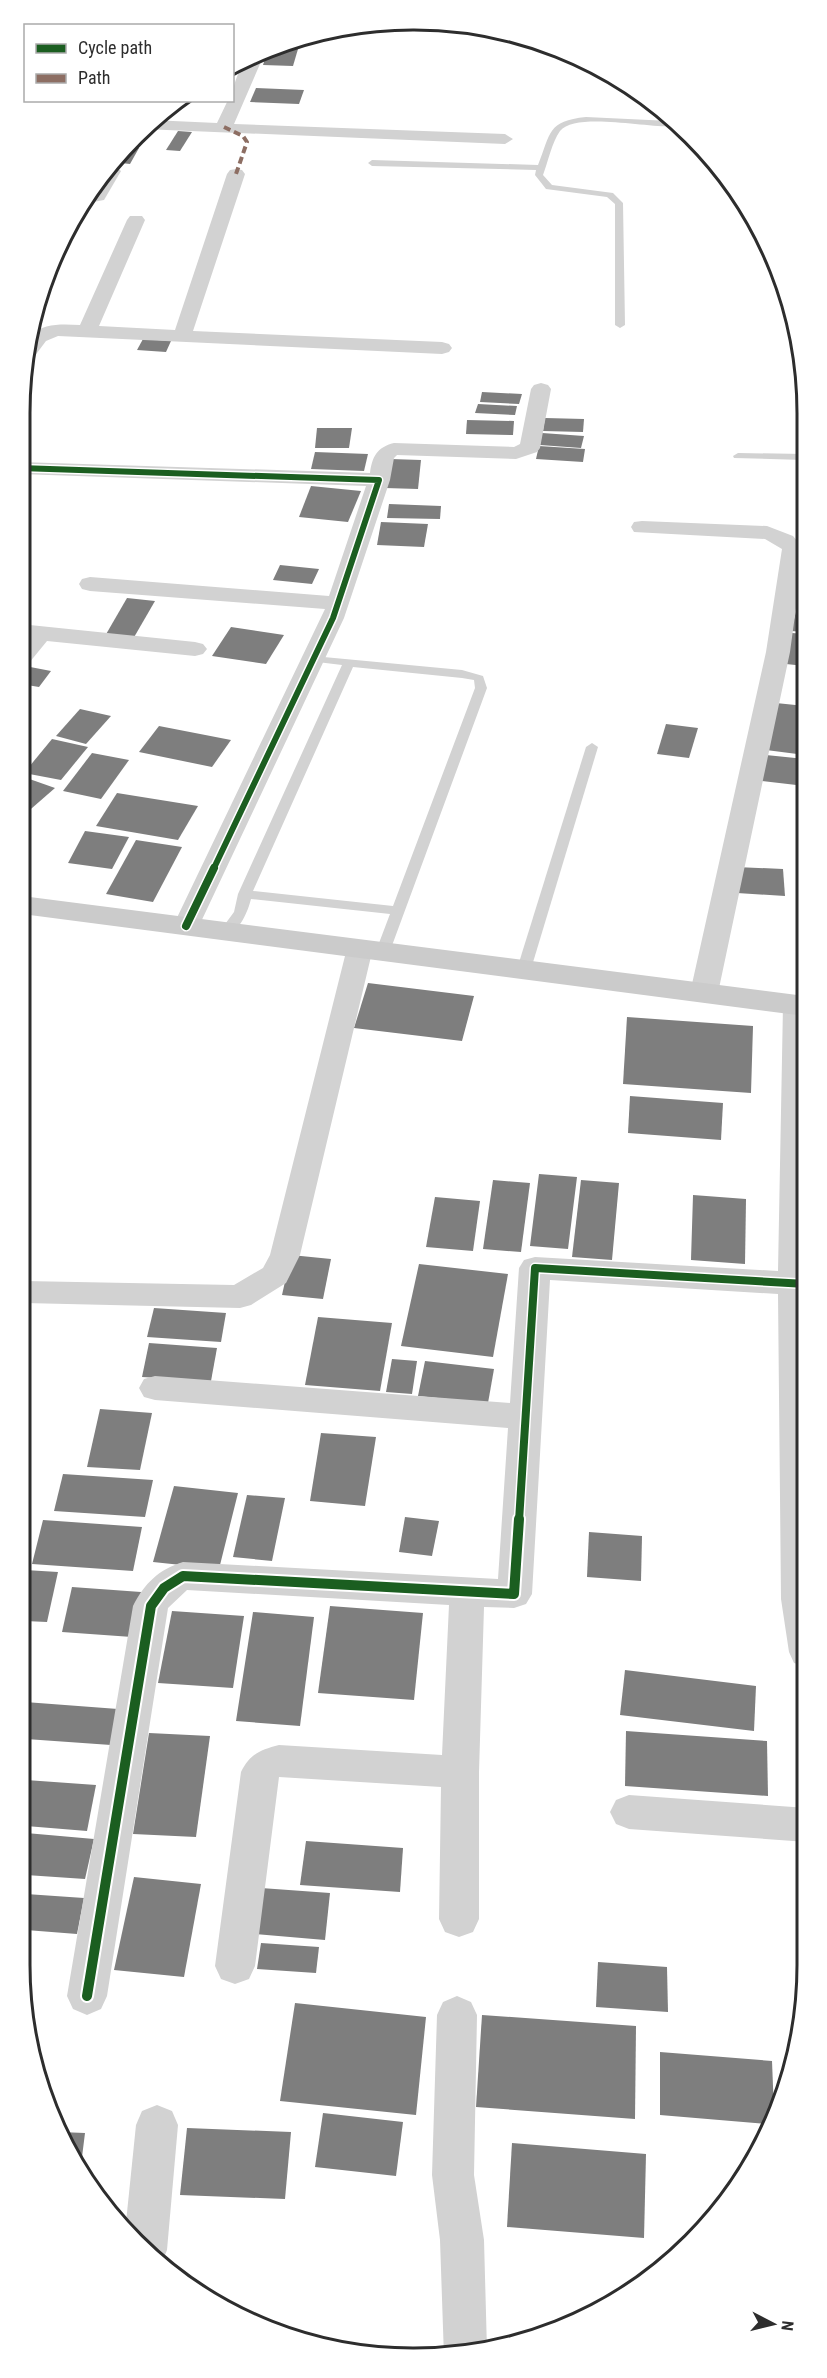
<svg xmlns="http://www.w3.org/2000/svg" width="827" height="2378" viewBox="0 0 827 2378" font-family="'Roboto Condensed',sans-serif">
  <rect width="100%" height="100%" fill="#fff"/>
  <g fill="#7e7e7e">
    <polygon points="270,48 298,49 293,66 263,65 268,49"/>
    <polygon points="256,88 304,90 299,104 250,102"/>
    <polygon points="178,131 192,132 180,151 166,150"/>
    <polygon points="126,147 139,148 130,164 112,162"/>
    <polygon points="143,339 171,341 166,352 137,350"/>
    <polygon points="482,392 522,394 519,404 480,402"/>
    <polygon points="478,404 517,406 515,415 475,413"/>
    <polygon points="545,418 584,419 583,432 543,431"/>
    <polygon points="467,420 514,421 513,435 466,434"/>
    <polygon points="317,428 352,428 349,448 315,448"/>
    <polygon points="542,433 584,436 581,448 540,445"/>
    <polygon points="539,446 585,449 583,462 536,459"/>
    <polygon points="315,452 368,454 364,471 311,469"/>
    <polygon points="390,459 421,460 418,489 385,488"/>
    <polygon points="311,486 361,491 348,522 299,517"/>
    <polygon points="389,504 441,506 440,519 387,518"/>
    <polygon points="381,522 428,524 424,547 377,545"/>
    <polygon points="280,565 319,569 312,584 273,580"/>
    <polygon points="127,598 155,601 133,639 105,636"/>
    <polygon points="797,608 805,609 805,632 791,631"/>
    <polygon points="231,627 284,635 266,664 212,656"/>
    <polygon points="792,633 805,634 805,666 786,664"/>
    <polygon points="25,666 51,671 39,687 21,684 21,672"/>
    <polygon points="801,673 805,673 805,703 797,702"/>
    <polygon points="776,703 805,706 805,755 766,750"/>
    <polygon points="80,709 111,716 86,744 56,736"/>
    <polygon points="666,724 698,728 689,758 657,754"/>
    <polygon points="159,726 231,740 212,767 139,752"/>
    <polygon points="52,739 88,747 61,780 24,773"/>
    <polygon points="92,753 129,760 101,799 63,791"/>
    <polygon points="766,755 805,759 805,786 761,781"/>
    <polygon points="21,776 55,788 24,815 21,814"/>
    <polygon points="117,793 198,806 178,840 96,826"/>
    <polygon points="85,831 129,837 112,869 68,863"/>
    <polygon points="136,840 182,847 153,902 106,894"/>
    <polygon points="736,867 783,869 785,896 737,893"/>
    <polygon points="368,983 474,996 462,1041 354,1028"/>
    <polygon points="627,1017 753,1026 751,1093 623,1084"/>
    <polygon points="630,1096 723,1103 721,1140 628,1133"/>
    <polygon points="539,1174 577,1177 568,1249 530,1246"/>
    <polygon points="493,1180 530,1183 521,1252 483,1249"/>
    <polygon points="581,1180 619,1183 612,1260 572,1257"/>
    <polygon points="693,1195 746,1199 745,1264 691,1260"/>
    <polygon points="435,1197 480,1201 473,1251 426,1247"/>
    <polygon points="291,1255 331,1259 323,1299 282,1295"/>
    <polygon points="419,1264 508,1274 493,1357 401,1346"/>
    <polygon points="154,1308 226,1313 221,1342 147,1337"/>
    <polygon points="318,1317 392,1323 380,1391 305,1385"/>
    <polygon points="149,1343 217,1348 211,1381 142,1377"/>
    <polygon points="392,1359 417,1361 412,1394 386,1392"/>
    <polygon points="425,1361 494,1369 488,1403 418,1396"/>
    <polygon points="100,1409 152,1413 140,1470 87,1467"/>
    <polygon points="321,1433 376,1437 365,1506 310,1501"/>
    <polygon points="63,1474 153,1480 145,1517 54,1511"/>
    <polygon points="174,1486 238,1493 219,1569 153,1562"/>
    <polygon points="247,1495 285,1498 272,1561 233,1557"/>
    <polygon points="405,1517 439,1521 432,1556 399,1552"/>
    <polygon points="43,1520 142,1527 133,1571 32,1564"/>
    <polygon points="589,1532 642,1536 641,1581 587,1577"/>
    <polygon points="25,1570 58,1572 47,1622 25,1621"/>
    <polygon points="72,1587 141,1592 132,1637 62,1632"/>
    <polygon points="330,1606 423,1613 414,1700 318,1693"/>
    <polygon points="172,1611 244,1616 233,1688 158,1683"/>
    <polygon points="253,1612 314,1617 300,1726 236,1721"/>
    <polygon points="625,1670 756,1686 754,1731 620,1715"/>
    <polygon points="25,1702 118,1709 111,1745 26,1739"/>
    <polygon points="626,1731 767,1741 768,1796 625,1786"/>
    <polygon points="149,1733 210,1736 196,1837 133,1834"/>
    <polygon points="26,1780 96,1785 87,1831 26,1826"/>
    <polygon points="26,1833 94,1839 85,1879 26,1875"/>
    <polygon points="306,1841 403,1848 400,1892 300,1885"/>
    <polygon points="134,1877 201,1884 184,1977 114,1970"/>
    <polygon points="261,1888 330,1893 325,1940 255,1934"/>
    <polygon points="26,1894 84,1898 77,1934 26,1930"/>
    <polygon points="261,1943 319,1947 316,1973 257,1969"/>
    <polygon points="598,1962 667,1967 668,2012 596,2007"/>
    <polygon points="295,2003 426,2017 416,2115 280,2101"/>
    <polygon points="482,2015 636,2026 635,2119 476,2107"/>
    <polygon points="660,2052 772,2061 774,2112 768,2124 660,2115"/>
    <polygon points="323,2113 403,2122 396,2176 315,2167"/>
    <polygon points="187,2128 291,2132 285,2199 180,2195"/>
    <polygon points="60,2132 85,2133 81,2165"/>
    <polygon points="512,2143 646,2154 644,2238 507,2227"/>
  </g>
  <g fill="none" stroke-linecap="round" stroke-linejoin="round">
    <g fill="#d2d2d2" fill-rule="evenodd">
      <path d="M586,117L670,121L676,126C651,129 576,111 560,131C552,142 548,162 543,175L552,185L613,193L623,203L625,325L620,328L615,325V204L607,197L546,189L535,175L536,170L372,166L368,163L372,160L538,165C551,133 547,121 586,117Z"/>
      <polygon points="738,453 804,454 804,460 734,458 733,456"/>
      <path d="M313,656L462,670L483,676L487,688L390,951L383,955L376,951L390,914L251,899C248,911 240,931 227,935L220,931L234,912L238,894L342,665L309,661L307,659ZM353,667L462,678L474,680L475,688L393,906L253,891Z"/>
      <polygon points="592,743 598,747 531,969 524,973 519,972 517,969 586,747"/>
    </g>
    <g fill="#d2d2d2" fill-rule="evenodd">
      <path d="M252,59L260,64L234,124L505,134L513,139L505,144L143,129L151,120L217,123L228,100H232C232,88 239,63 252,59Z"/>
      <polygon points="111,163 121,171 104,200 82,204"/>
      <path d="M236,169L242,170L245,174L193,331L442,342L449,344L452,348L449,352L442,354L58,336L46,341L34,357L27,359L30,335C44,323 62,324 80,325L127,220L130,216H142L145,220L99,326L175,330L227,174L230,170Z"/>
      <path d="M541,383L548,385L551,389L540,448L537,452L516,459L397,455L394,458L390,480L344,618L199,926L195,932L186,934L177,932L173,926L325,609L90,591L82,589L79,584L82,579L90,577L329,596L366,486L20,474V462L370,473C372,457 377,447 394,443L514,447L520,444L531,389L534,385Z"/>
      <polygon points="642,521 767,526 793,536 804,549 790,652 718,993 714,999 704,1002 694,999 690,993 766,652 782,549 765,539 634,532 631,527 634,522"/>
      <polygon points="20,624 195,642 203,644 207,649 203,654 195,656 47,641 29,663 21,665 21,643 25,638 21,638"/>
      <polygon points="360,940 370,942 373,948 300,1255 286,1283 251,1305 240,1308 24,1303 24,1281 234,1285 263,1268 270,1255 347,948 350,942"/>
      <path d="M797,996L805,998L807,1667L794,1663L789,1652L781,1599L778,1294L550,1280L532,1594L526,1604L514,1608L484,1607L479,1772V1919L473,1932L459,1937L445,1932L439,1919L441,1787L279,1777L255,1966L249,1979L235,1984L221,1979L215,1966L241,1772C250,1754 260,1750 279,1745L442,1755L449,1605L187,1590L168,1608L107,1996L101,2009L87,2015L73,2009L67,1996L133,1606C145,1583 158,1570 183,1562L498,1579L508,1428L155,1400L144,1397L139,1388L144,1379L155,1376L510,1403L519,1268L524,1260L535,1257L778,1271L783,1005L787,999Z"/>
      <polygon points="629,1795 807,1808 807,1842 629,1829 616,1824 610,1812 616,1800"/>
      <polygon points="457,1996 471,2002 477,2015 474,2175 484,2240 487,2350 444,2357 440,2240 432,2175 437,2015 443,2002"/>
      <polygon points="157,2105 172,2111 178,2125 167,2250 161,2265 125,2232 136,2125 142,2111"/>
    </g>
    <polygon fill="#cbcbcb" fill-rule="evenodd" points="22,896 805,996 805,1016 22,914"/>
    <polyline stroke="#8d6e63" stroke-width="4" stroke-dasharray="7 4" stroke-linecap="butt" points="224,127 243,136 247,142 236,174"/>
    <g stroke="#fff" stroke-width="9">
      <polyline id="cycleway-far2" points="20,468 379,480 333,618 213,870"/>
    </g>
    <g stroke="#fff" stroke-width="11">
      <g id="cycleway-far1">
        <polyline points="186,926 214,868"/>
        <polyline points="519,1521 535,1268 806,1284"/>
      </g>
    </g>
    <g stroke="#fff" stroke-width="14">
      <polyline id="cycleway" points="87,1996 151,1606 164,1588 183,1576 514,1594 519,1519"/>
    </g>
    <use href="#cycleway-far2" stroke="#1b5e20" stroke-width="6"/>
    <use href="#cycleway-far1" stroke="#1b5e20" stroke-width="8"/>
    <use href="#cycleway" stroke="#1b5e20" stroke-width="10"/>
  </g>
  <path d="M0 0H827V2378H0ZM413 30H414A383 383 0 0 1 797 413V1965A383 383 0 0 1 414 2348H413A383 383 0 0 1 30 1965V413A383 383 0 0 1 413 30Z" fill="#fff" fill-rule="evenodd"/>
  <path fill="none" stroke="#2d2d2d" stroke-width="3" d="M413 30H414A383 383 0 0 1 797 413V1965A383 383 0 0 1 414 2348H413A383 383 0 0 1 30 1965V413A383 383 0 0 1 413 30Z"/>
  <rect x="24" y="24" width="210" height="78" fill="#ffffff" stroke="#ababab" stroke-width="1.5"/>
  <rect x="36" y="44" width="30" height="9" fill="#1b5e20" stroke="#ababab" stroke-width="1.5"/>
  <text x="78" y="54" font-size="18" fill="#2d2d2d">Cycle path</text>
  <rect x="36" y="74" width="30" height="9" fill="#8d6e63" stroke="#ababab" stroke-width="1.5"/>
  <text x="78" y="84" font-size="18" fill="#2d2d2d">Path</text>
  <g transform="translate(773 2324) rotate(97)" stroke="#ffffff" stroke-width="4.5" paint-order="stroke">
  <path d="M0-4.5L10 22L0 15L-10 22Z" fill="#2d2d2d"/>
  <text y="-9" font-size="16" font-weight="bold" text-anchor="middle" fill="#2d2d2d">N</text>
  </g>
</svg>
